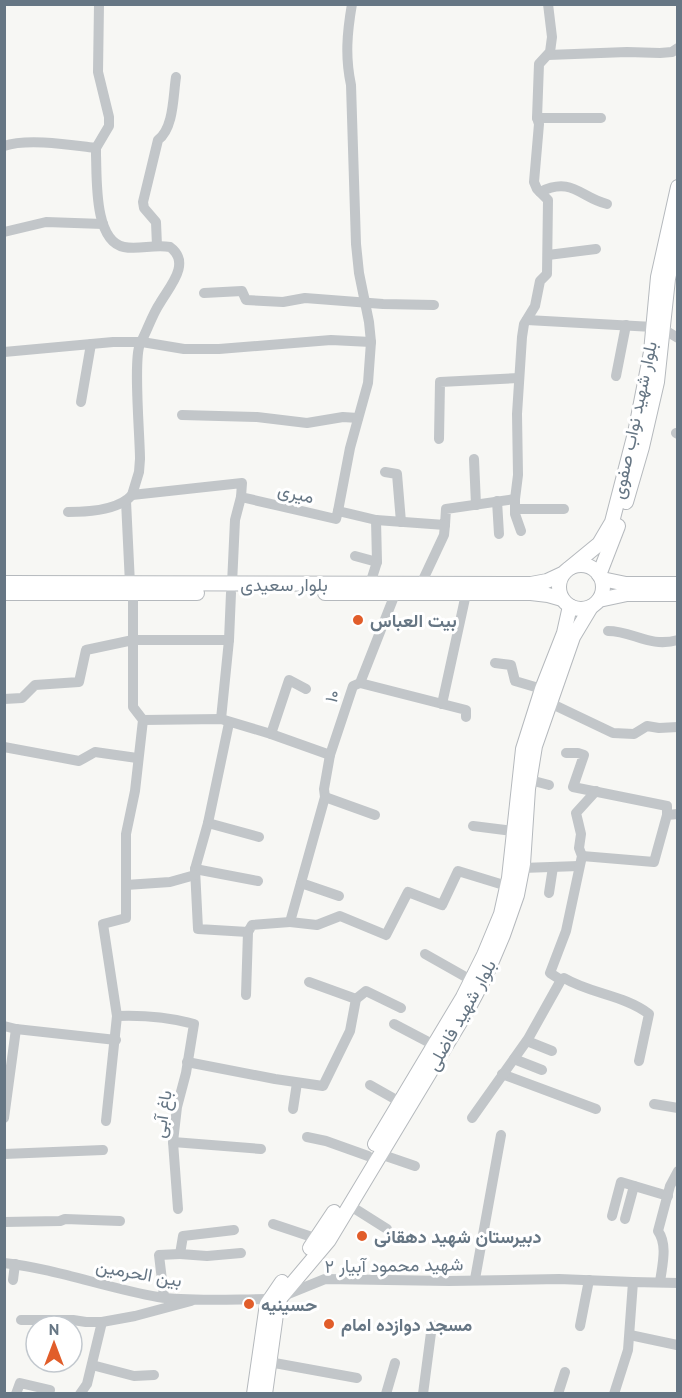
<svg xmlns="http://www.w3.org/2000/svg" width="682" height="1398" viewBox="0 0 682 1398" font-family="'PT Sans',Vazirmatn,sans-serif">
  <rect width="100%" height="100%" fill="#f7f7f4"/>
  <g fill="none" stroke-linecap="round" stroke-linejoin="round">
    <g stroke="#b5b9bd" stroke-width="16">
      <g id="major">
        <polyline points="626,502 642,447 657,382 668,279 678,235"/>
        <circle cx="581" cy="587" r="22"/>
        <polyline points="571,567 599,544 612,522 635,433 651,352 658,277 678,187"/>
        <polyline points="599,575 618,526"/>
        <polyline points="602,579 626,584 678,584"/>
        <polyline points="4,583 531,584 547,581 562,574"/>
        <polyline points="4,593 197,593"/>
        <polyline points="325,593 531,593 548,595 562,599"/>
        <polyline points="599,600 627,594 678,594"/>
        <polyline points="375,1144 463,997 484,955 501,914 509,878 523,749 542,689 564,633 570,606"/>
        <polyline points="310,1248 334,1212"/>
        <polyline points="254,1394 267,1304 282,1282"/>
        <polyline points="265,1394 277,1307 281,1297 329,1240 468,1009 486,975 503,935 517,895 523,864 528,789 535,746 573,637 591,607"/>
      </g>
    </g>
    <g stroke="#c2c6c9" stroke-width="10">
      <path d="M99,4L98,72L109,117V126L96,148V155C97,179 94,241 124,247C139,250 154,244 170,247C192,263 169,287 160,303C152,315 147,331 140,344C133,360 140,437 140,459L139,472L132,495"/>
      <polyline points="548,55 627,52 660,53 672,52 678,48"/>
      <polyline points="537,118 601,118"/>
      <path d="M4,146C28,138 71,145 96,148"/>
      <path d="M540,192C572,176 581,198 607,204"/>
      <polyline points="4,232 46,222 103,224"/>
      <path d="M157,246L156,222L144,208L143,202L158,140C174,128 173,96 176,77"/>
      <polyline points="548,255 596,249"/>
      <polyline points="204,293 242,291 246,300 283,302 305,298 383,304 434,305"/>
      <polyline points="527,320 653,327"/>
      <polyline points="663,329 678,338"/>
      <polyline points="4,352 113,342 142,342 184,349 219,349 331,340 371,342"/>
      <polyline points="616,376 626,325"/>
      <polyline points="81,402 91,344"/>
      <polyline points="182,415 257,417 307,423 343,417 358,418"/>
      <polyline points="676,433 678,434"/>
      <polyline points="439,439 440,382 519,378"/>
      <polyline points="474,459 476,505"/>
      <polyline points="385,472 397,474 401,522"/>
      <polyline points="126,501 130,584"/>
      <polyline points="497,501 499,534"/>
      <polyline points="515,509 564,509"/>
      <path d="M338,511L350,448L368,383L371,342L369,322L359,273L356,244L351,85C345,57 347,33 352,4"/>
      <path d="M68,512C88,512 119,510 132,495L242,483L241,497L336,519L338,511L376,520L445,525L446,509L515,499"/>
      <polyline points="521,531 515,514 515,499 518,475 517,414 522,337 524,324 535,306 540,281 547,274 548,200 537,189 534,182 539,124 537,118 539,64 550,52 552,37 548,4"/>
      <polyline points="355,556 377,562"/>
      <polyline points="232,584 235,520 241,497"/>
      <polyline points="370,584 377,562 376,520"/>
      <polyline points="421,584 444,535 445,525"/>
      <path d="M608,631C633,631 649,648 678,640"/>
      <polyline points="495,663 511,665 515,681 542,689"/>
      <polyline points="360,683 466,710 466,717"/>
      <polyline points="4,699 22,698 35,685 79,682 86,650 133,640 229,640"/>
      <polyline points="550,703 613,733 634,734 647,726 659,728 678,727"/>
      <polyline points="442,704 466,594"/>
      <polyline points="221,719 229,640 231,593"/>
      <polyline points="143,720 221,719 271,734 289,680 306,689"/>
      <polyline points="229,723 208,823 195,869 198,929 248,932 252,925 290,922"/>
      <polyline points="271,734 330,755 353,686 360,683 395,594"/>
      <polyline points="4,747 79,761 95,752 137,758"/>
      <polyline points="566,753 578,753 584,755 573,787 667,806 667,815"/>
      <polyline points="330,755 324,789 325,797 290,922 317,925 340,916 386,935 408,892 442,905 458,871 507,886"/>
      <polyline points="530,780 549,785"/>
      <polyline points="325,797 375,815"/>
      <polyline points="208,823 259,837"/>
      <polyline points="473,826 513,831"/>
      <polyline points="582,856 654,862 667,815 678,814"/>
      <polyline points="522,868 579,866"/>
      <polyline points="195,869 258,881"/>
      <polyline points="301,883 339,896"/>
      <polyline points="126,885 170,882 195,875"/>
      <polyline points="549,893 553,867"/>
      <polyline points="425,954 471,980"/>
      <path d="M561,980L564,978C591,994 624,995 649,1014L639,1061"/>
      <polyline points="309,982 356,999"/>
      <polyline points="246,995 248,932"/>
      <path d="M117,1016C144,1015 168,1017 194,1024L186,1073L177,1107L173,1142L178,1209"/>
      <polyline points="394,1024 434,1045"/>
      <polyline points="4,1026 16,1029 116,1040"/>
      <polyline points="527,1041 552,1051"/>
      <polyline points="514,1059 542,1070"/>
      <polyline points="187,1062 275,1079 323,1086 350,1031 356,999 366,991 401,1008"/>
      <polyline points="502,1074 596,1109"/>
      <polyline points="370,1085 400,1102"/>
      <polyline points="654,1104 678,1108"/>
      <polyline points="293,1109 297,1083"/>
      <path d="M4,1118C8,1088 12,1059 16,1029"/>
      <polyline points="472,1118 528,1039 561,980 550,973 566,931 582,856 579,848 581,834 576,813 596,791"/>
      <polyline points="106,1121 117,1016 103,924 126,918 126,834 135,791 143,720 133,707 133,594"/>
      <polyline points="307,1137 326,1141 368,1156"/>
      <polyline points="173,1142 261,1149"/>
      <polyline points="4,1154 103,1150"/>
      <polyline points="380,1154 415,1166"/>
      <polyline points="349,1205 387,1229"/>
      <polyline points="612,1216 621,1182 668,1196"/>
      <polyline points="625,1219 634,1186"/>
      <polyline points="4,1222 60,1221 65,1219 120,1221"/>
      <polyline points="273,1224 318,1239"/>
      <polyline points="234,1230 183,1236 180,1254 207,1256 241,1253"/>
      <path d="M4,1263C57,1269 106,1288 158,1297C190,1302 235,1299 269,1299"/>
      <polyline points="475,1279 501,1135"/>
      <polyline points="13,1280 15,1264"/>
      <path d="M660,1282C662,1266 668,1245 658,1231L670,1186L678,1171"/>
      <polyline points="283,1296 325,1279 449,1281 559,1279 633,1282"/>
      <polyline points="164,1297 159,1255 180,1254"/>
      <polyline points="21,1320 73,1320 86,1322 102,1322 135,1316 191,1301"/>
      <polyline points="580,1326 589,1280"/>
      <polyline points="630,1335 677,1345"/>
      <polyline points="269,1362 357,1378"/>
      <polyline points="92,1365 134,1376 154,1375"/>
      <polyline points="16,1394 20,1383 50,1390"/>
      <polyline points="80,1394 87,1384 102,1322"/>
      <polyline points="386,1394 395,1363"/>
      <polyline points="423,1394 432,1325"/>
      <polyline points="558,1394 565,1372"/>
      <polyline points="614,1394 628,1350 633,1282 678,1283"/>
    </g>
    <use href="#major" stroke="#fff" stroke-width="14"/>
  </g>
  <g fill="#e15d2a" stroke="#fff" stroke-width="2">
    <circle cx="358" cy="620" r="6"/>
    <circle cx="362" cy="1236" r="6"/>
    <circle cx="249" cy="1304" r="6"/>
    <circle cx="329" cy="1324" r="6"/>
  </g>
  <g text-anchor="middle" dominant-baseline="central" stroke-width="6" stroke-linejoin="round" paint-order="stroke">
    <g font-size="18" fill="#667684" stroke="#fff">
      <text transform="translate(634 420) rotate(-78)">بلوار شهید نواب صفوی</text>
      <text transform="translate(296 493) rotate(13)">میری</text>
      <text x="284" y="584">بلوار سعیدی</text>
      <text transform="translate(332 696) rotate(-72)">۱۰</text>
      <text transform="translate(461 1015) rotate(-61)">بلوار شهید فاضلی</text>
      <text transform="translate(162 1114) rotate(-82)">باغ آبی</text>
      <text transform="translate(394 1265) rotate(-1)">شهید محمود آبیار ۲</text>
      <text transform="translate(139 1273) rotate(10)">بین الحرمین</text>
    </g>
    <g font-size="18" font-weight="bold" fill="#667684" stroke="#fff" text-anchor="start">
      <text x="370" y="620">بیت العباس</text>
      <text x="374" y="1236">دبیرستان شهید دهقانی</text>
      <text x="261" y="1304">حسینیه</text>
      <text x="341" y="1324">مسجد دوازده امام</text>
    </g>
  </g>
  <rect width="682" height="1398" fill="none" stroke="#667684" stroke-width="12"/>
  <g transform="translate(54 1344)"><circle r="28" fill="#ffffff" stroke="#c2c8ce" stroke-width="1.5"/>
  <path d="M0-4.5L10 22L0 15L-10 22Z" fill="#e15d2a"/>
  <text y="-9" font-size="16" font-weight="bold" text-anchor="middle" fill="#667684">N</text>
  </g>
</svg>
